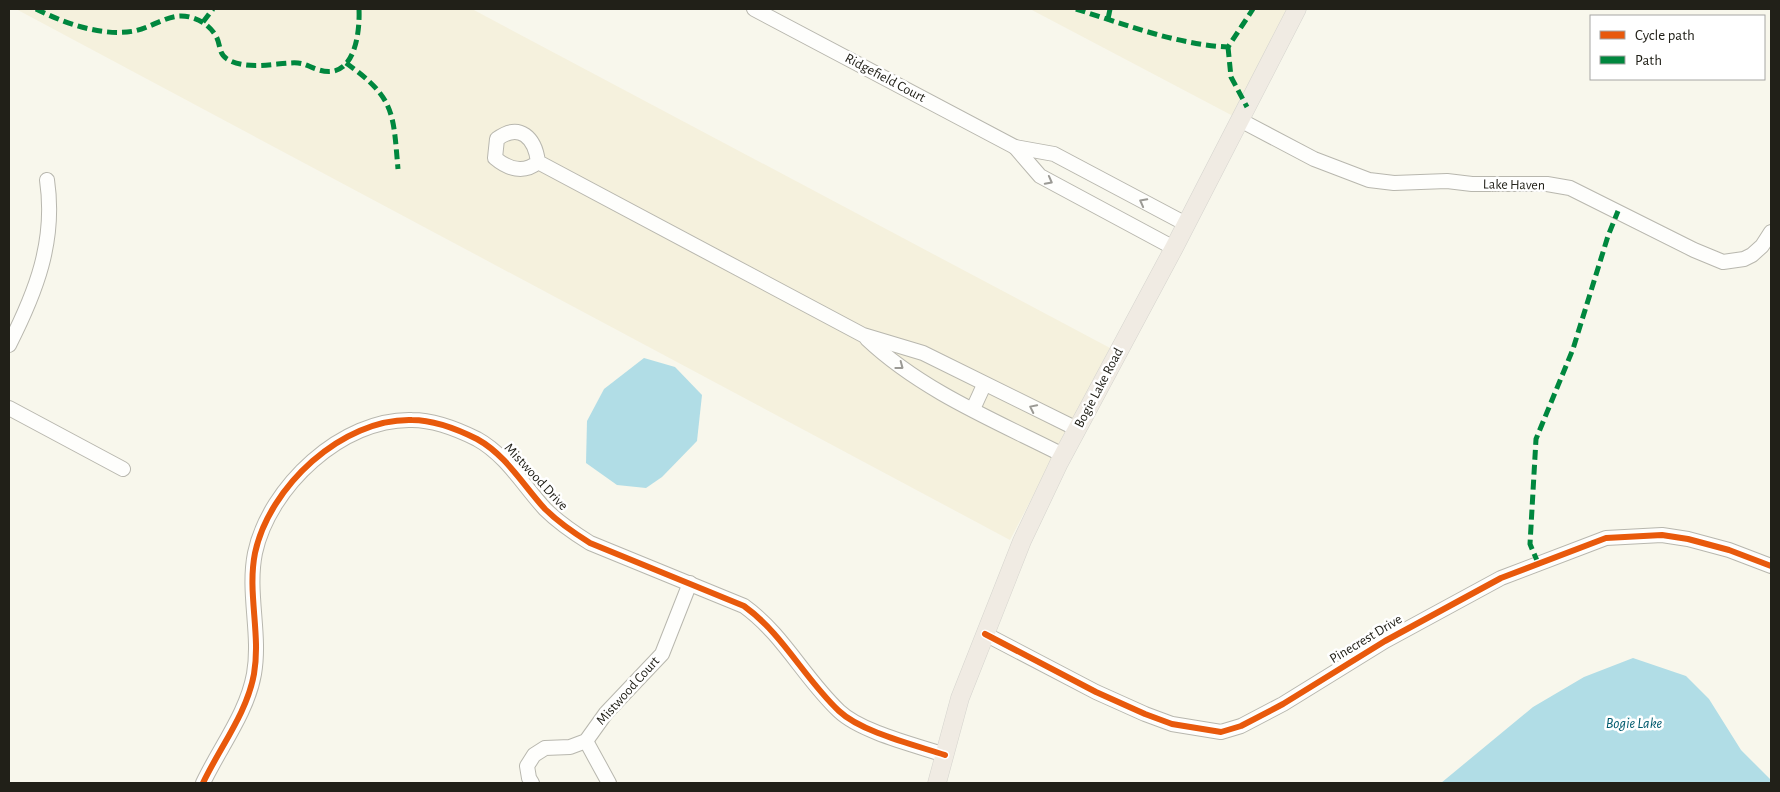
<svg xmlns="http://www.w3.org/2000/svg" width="1780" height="792" viewBox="0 0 1780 792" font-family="'Alegreya Sans',sans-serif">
  <rect width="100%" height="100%" fill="#f8f7ec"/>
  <g fill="#f5f1dd">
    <polygon points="16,9 472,9 1110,348 1010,540"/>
    <polygon points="1030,9 1289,9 1233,116"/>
  </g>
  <g fill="#b1dde6">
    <polygon points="644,358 675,367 702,395 697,441 662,477 646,488 617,485 586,463 587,421 604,389"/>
    <polygon points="1633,658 1686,676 1709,699 1741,750 1771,780 1771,783 1441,783 1533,707 1584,677"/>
  </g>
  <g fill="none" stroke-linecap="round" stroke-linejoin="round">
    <g stroke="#b8b7ae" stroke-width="16">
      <g id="minor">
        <polyline points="754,9 1015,147 1054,154 1186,224"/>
        <polyline points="1240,120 1314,159 1369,180 1394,183 1447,181 1472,184 1547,184 1570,188 1694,250 1723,262 1744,259 1752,255 1762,246 1771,232"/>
        <polyline points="1015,147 1040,176 1174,248"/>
        <path d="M538,162C524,174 508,169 495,158L497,139C520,122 535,138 538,162L863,335L923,353L1077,429"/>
        <path d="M867,339C922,391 996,421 1063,455"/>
        <path d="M9,345C36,292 56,241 47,180"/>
        <polyline points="9,408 123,469"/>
        <polyline points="973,409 984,385"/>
        <polyline points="985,634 1096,692 1145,714 1172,724 1221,732 1241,726 1283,704 1385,641 1501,578 1606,538 1662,535 1688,539 1729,550 1771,566"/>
        <polyline points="586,741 609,783"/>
        <path d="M203,783C220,747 247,713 254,674C261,634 247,593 255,553C269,487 342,418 412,420C434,420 457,429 477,439C506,455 523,485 545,509C558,522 574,533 590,543L744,606C783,634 804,678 839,711C861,732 915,745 945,755"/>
        <polyline points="532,783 529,778 527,766 534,755 545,748 570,747 586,741 606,713 662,654 690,583"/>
      </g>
    </g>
    <g stroke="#d5d4ce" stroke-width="19">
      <polyline id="major" points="937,783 960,698 1022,541 1059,463 1174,248 1297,9"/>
    </g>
    <use href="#minor" stroke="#fefefc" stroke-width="14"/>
    <use href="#major" stroke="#f0ebe3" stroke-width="18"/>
    <g stroke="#00873e" stroke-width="5" stroke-dasharray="10 5" stroke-linecap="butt">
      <path d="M36,9C64,23 102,37 134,31C150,28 166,16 181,16C195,16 209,24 216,36C221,45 218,53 227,59C245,70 271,64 290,63C305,62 306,66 319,70C355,81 360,32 359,9"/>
      <path d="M1076,9C1123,24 1179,45 1228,47L1253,9"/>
      <polyline points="1108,19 1110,9"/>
      <polyline points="203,22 213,9"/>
      <polyline points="1228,47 1231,77 1247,107"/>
      <path d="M346,63C395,98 393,112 398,169"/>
      <polyline points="1538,563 1530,544 1536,439 1573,349 1608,236 1618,211"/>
    </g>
    <g stroke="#fff" stroke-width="9">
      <g id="cycleway">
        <polyline points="985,634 1096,692 1145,714 1172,724 1221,732 1241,726 1283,704 1385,641 1501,578 1606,538 1662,535 1688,539 1729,550 1771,566"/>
        <path d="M203,783C220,747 247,713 254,674C261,634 247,593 255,553C269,487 342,418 412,420C434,420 457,429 477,439C506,455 523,485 545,509C558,522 574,533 590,543L744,606C783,634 804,678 839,711C861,732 915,745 945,755"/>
      </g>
    </g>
    <use href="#cycleway" stroke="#e8590c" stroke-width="6"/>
  </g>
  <defs><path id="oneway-chevron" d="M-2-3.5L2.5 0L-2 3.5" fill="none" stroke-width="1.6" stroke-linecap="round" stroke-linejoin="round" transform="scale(1.25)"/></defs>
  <g stroke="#9b9a95">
    <use href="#oneway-chevron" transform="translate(1049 181) rotate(28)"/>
    <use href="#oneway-chevron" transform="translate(1143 202) rotate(-152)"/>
    <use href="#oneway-chevron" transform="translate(900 366) rotate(37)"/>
    <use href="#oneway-chevron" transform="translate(1033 408) rotate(-154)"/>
  </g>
  <g text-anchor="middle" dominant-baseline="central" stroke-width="5" stroke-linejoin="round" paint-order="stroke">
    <g font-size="14" fill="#212018" stroke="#fff">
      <text transform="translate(885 78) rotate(28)">Ridgefield Court</text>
      <text transform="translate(1514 185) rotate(1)">Lake Haven</text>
      <text transform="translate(1099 388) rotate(-62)">Bogie Lake Road</text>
      <text transform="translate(536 477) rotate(47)">Mistwood Drive</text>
      <text transform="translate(1366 639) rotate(-31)">Pinecrest Drive</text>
      <text transform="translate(628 691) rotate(-48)">Mistwood Court</text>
    </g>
    <g font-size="15" font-style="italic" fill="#005a6d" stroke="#fff">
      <text x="1634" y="723">Bogie Lake</text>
    </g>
  </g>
  <rect width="1780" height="792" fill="none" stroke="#212018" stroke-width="20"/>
  <rect x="1590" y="15" width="175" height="65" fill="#ffffff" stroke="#a6a6a3"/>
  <rect x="1600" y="31" width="25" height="8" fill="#e8590c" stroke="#a6a6a3"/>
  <text x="1635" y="40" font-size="15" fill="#212018">Cycle path</text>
  <rect x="1600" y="56" width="25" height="8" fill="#00873e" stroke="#a6a6a3"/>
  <text x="1635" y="65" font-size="15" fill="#212018">Path</text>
</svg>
